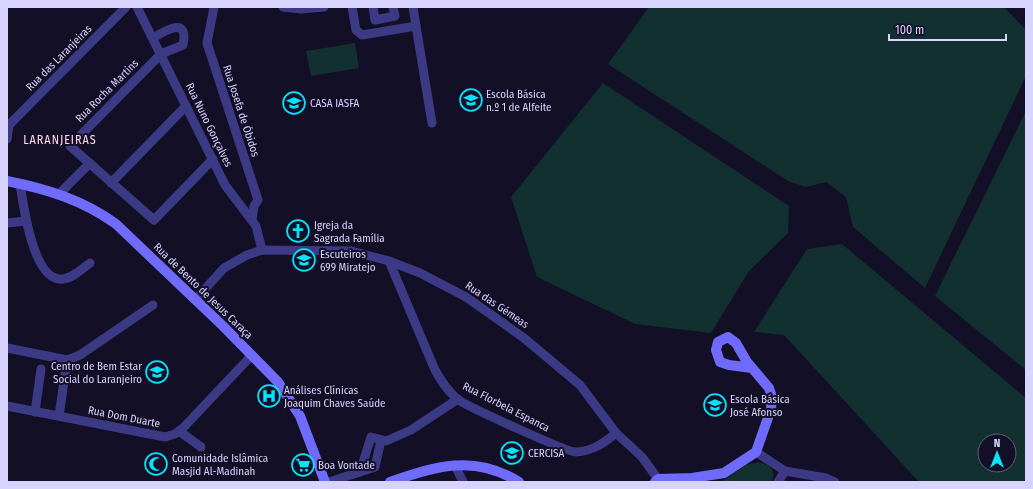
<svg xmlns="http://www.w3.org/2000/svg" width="1033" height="489" viewBox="0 0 1033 489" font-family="'Fira Sans Condensed',sans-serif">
  <rect width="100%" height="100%" fill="#130f26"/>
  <g fill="#12302f" fill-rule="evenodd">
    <polygon points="649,7 1004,7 1026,30 1026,76 925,288 853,227 846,197 826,182 806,187 788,181 608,64"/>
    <polygon points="355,43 359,68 311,76 306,51"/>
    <polygon points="603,83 789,206 788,233 749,271 711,333 635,324 537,277 511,197"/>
    <polygon points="1026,111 1026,370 935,296"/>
    <path d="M842,244L1026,398V482H919L784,335L754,332L807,249ZM985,441H1009V465H985Z"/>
    <path d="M758,462C770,465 776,469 772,482H721L746,465Z"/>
  </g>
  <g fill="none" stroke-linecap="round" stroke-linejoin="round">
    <g stroke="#3d3a85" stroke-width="9">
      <polyline points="137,7 225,185 256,226 262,250"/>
      <polyline points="214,7 207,43 258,200 254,206 252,220"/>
      <polyline points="283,7 301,9 324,7"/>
      <polyline points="352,7 356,30 362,35 416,26 432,123"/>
      <polyline points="373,7 375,20 395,16 393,7"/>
      <polyline points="413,7 416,26"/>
      <path d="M153,38C166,30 189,16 183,45L161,54L70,146L154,220L213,159"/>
      <polyline points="7,127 126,7"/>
      <polyline points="7,139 9,125"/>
      <polyline points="111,183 186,106"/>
      <path d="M20,184C23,203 33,283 63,279C73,278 82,269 90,263"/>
      <polyline points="59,194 90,163"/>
      <polyline points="7,223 26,221"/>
      <path d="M389,261L435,370C441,381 448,391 457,399C466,406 569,453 576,452C593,451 604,443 616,433"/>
      <polyline points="195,300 224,268 247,255 262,250 351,251 389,261 420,273 466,297 524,338 580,385 616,433 642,457 658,479"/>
      <polyline points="7,348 67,360"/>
      <polyline points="7,406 165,437 175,434 184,427 252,355"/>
      <polyline points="35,412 41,369"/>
      <polyline points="59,416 67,360 80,355 153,305"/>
      <polyline points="179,431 201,447"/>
      <polyline points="756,452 785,471 826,478 835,482"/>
      <polyline points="455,465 463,482"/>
      <polyline points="360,472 371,437 386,441 411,430 458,399"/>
      <polyline points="329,482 375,467 381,440"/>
      <polyline points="778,482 785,471"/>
    </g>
    <g stroke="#6f6bff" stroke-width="10">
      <path d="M7,181C47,189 83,200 116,224L223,326L278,382L300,416L325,482"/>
      <path d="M390,482C435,466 475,454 519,482"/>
      <polyline points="655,482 658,479 692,478 724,473 756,452 771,409 772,397 769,388 747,362 736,343 728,337 718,342 716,350 720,362 729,365 752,368"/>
    </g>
  </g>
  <defs>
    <g id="school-ring" transform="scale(1.15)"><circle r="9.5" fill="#130f26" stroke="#00e5ff" stroke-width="1.5"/><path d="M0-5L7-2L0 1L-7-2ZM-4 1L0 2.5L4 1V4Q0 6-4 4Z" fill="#00e5ff"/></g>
    <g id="church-ring" transform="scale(1.15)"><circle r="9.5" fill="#130f26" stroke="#00e5ff" stroke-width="1.5"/><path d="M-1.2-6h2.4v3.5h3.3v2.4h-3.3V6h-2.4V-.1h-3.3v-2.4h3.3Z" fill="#00e5ff"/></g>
    <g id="hospital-ring" transform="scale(1.15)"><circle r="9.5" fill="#130f26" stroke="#00e5ff" stroke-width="1.5"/><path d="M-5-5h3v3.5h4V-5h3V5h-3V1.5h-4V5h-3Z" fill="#00e5ff"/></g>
    <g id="mosque-ring" transform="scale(1.15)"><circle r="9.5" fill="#130f26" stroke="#00e5ff" stroke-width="1.5"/><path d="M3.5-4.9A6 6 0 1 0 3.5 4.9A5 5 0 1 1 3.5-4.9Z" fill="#00e5ff"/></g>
    <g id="supermarket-ring" transform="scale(1.15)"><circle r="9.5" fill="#130f26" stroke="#00e5ff" stroke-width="1.5"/><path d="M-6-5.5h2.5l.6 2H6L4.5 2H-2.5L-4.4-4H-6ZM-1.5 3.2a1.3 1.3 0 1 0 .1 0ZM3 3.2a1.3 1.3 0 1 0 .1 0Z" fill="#00e5ff"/></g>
  </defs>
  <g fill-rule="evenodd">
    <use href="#school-ring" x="471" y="100"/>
    <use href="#school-ring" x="294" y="103"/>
    <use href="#church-ring" x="298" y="231"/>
    <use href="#school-ring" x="304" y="260"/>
    <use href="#school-ring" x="157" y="372"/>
    <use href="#hospital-ring" x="269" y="396"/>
    <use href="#school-ring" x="715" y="405"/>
    <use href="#school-ring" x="512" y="453"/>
    <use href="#mosque-ring" x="156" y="464"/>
    <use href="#supermarket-ring" x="303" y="465"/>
  </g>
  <g text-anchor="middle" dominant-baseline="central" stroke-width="4" stroke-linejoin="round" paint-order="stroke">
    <g font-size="11" fill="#d9d4ff" stroke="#130f26">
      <text transform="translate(59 58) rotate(-45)">Rua das Laranjeiras</text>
      <text transform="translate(107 91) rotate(-45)">Rua Rocha Martins</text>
      <text transform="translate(241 111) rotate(72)">Rua Josefa de Óbidos</text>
      <text transform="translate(209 125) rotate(64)">Rua Nuno Gonçalves</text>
      <text transform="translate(203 291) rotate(44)">Rua de Bento de Jesus Caraça</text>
      <text transform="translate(497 305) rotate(34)">Rua das Gémeas</text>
      <text transform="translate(506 407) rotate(27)">Rua Florbela Espanca</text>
      <text transform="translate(124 417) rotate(11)">Rua Dom Duarte</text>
    </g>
    <g font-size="11" fill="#d9d4ff" stroke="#130f26" text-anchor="start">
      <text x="486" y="94">Escola Básica<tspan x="486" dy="13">n.º 1 de Alfeite</tspan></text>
      <text x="310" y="103">CASA IASFA</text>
      <text x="314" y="225">Igreja da<tspan x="314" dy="13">Sagrada Família</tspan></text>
      <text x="320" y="254">Escuteiros<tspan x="320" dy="13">699 Miratejo</tspan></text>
      <text x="142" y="366" text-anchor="end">Centro de Bem Estar<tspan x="142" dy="13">Social do Laranjeiro</tspan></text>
      <text x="284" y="390">Análises Clínicas<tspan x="284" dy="13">Joaquim Chaves Saúde</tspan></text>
      <text x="730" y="399">Escola Básica<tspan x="730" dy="13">José Afonso</tspan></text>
      <text x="528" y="453">CERCISA</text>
      <text x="172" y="458">Comunidade Islâmica<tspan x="172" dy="13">Masjid Al-Madinah</tspan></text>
      <text x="318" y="465">Boa Vontade</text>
    </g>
    <g font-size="12" letter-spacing="1" fill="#ffd6f0" stroke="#130f26">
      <text x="60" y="140">LARANJEIRAS</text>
    </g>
  </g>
  <rect width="1033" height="489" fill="none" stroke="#d9d4ff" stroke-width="16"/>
  <g transform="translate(997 453)"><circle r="19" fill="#130f26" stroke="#625e7d"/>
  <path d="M0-3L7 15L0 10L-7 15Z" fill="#00e5ff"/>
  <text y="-6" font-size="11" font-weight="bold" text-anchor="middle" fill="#d9d4ff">N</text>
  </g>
  <path d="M889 34v6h117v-6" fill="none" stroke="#d9d4ff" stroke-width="2"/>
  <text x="895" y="34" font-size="12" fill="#d9d4ff" stroke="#130f26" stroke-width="3" paint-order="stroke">100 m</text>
</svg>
